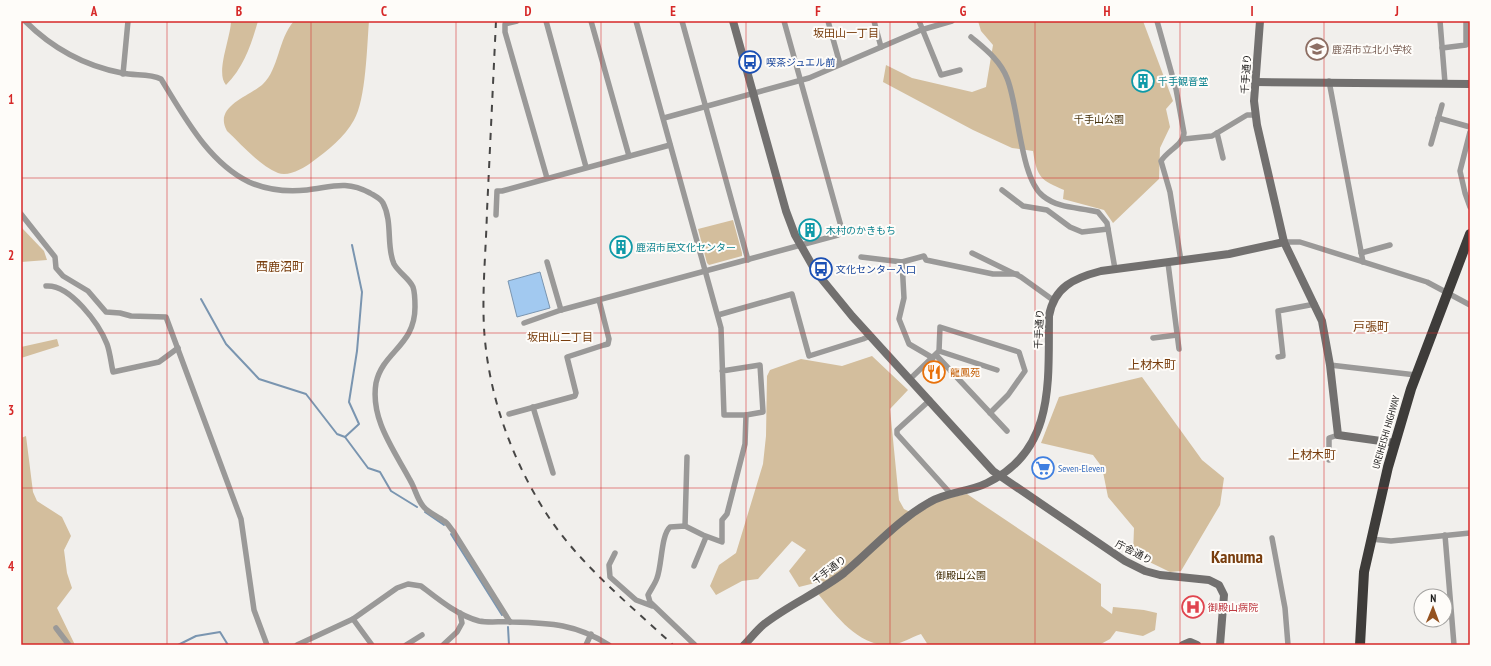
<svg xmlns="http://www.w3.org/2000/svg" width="1491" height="666" viewBox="0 0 1491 666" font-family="'PT Sans Narrow','Noto Sans JP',sans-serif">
  <rect width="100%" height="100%" fill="#f1efec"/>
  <g fill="#d3be9d">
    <path d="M231,21H258C251,45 244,67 226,85C215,73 231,37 231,21Z"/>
    <path d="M294,21H369C367,45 366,100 354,120C344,138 328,150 312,162C304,168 289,177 278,173C259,165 242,145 227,131C213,106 249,97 263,84C279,69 278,39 294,21Z"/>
    <path d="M978,21H1143L1173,101L1166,109L1170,127L1160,148L1159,179L1113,223L1104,210L1063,199L1064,190C1041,180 1037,178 1033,151L1012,148L973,130L883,82L886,65L912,78L972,92L986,87L993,45L981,31Z"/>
    <polygon points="733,220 742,253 742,256 709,265 707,263 698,229"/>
    <polygon points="21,227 44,251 47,260 21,262"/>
    <polygon points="57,339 59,346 21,358 21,347"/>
    <path d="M872,356L908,390L890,409L899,500L904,509L912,513L942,499L967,494L1101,584V606L1112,614L1113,607L1144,610L1157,613L1155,630L1143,636L1116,631L1110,639L1099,645H928L921,634C912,637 901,644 892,645C860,648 837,617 819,595L823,581L799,587L789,571L806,550L792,541L758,579L742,581L716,595L710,586L719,565L736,553L763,464L766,436L767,376L770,370L801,359L842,366Z"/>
    <polygon points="1142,377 1202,460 1224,478 1220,505 1181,571 1170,572 1133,554 1134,528 1108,497 1102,467 1093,455 1041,443 1059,397"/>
    <polygon points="26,436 33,492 37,501 62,517 71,536 64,550 67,573 72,588 57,608 75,645 21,645 21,438"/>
  </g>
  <polygon fill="#a2c9f0" stroke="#7a95b0" points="540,272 550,308 517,317 508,281"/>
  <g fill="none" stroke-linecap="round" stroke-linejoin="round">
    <g stroke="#7a95b0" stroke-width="2">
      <polyline points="201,299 226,344 259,379 306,394 337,434 345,437 368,468 380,472 391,491 417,507"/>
      <polyline points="345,437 359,424 349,402 357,351 362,292 352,245"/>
      <polyline points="425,512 444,525"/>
      <polyline points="451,534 502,615"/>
      <polyline points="508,627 509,645"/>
      <polyline points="178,645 196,636 220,632 228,645"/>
    </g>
    <g stroke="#9a9998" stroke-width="5.5">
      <path d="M25,21C52,48 85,66 122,73C135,76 149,73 161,79C184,116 208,162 249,182C267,190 288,192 307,190C332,187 346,180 370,193C375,196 380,198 383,203C393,222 386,247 394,264C399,273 409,278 413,287C415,293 415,300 415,307C415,346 383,351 376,383C370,419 394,450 410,480C415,488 417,499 423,506C428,513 438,516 444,521C448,523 450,528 453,531L510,622"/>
      <polyline points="517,21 505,24 505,32 547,178"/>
      <polyline points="546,21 586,167"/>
      <polyline points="591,21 629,156"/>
      <polyline points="636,21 721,328 724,415 746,415 763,412 760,365 722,371"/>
      <polyline points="682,21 748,260"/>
      <polyline points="828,21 840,64"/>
      <polyline points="874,21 881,47"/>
      <polyline points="919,21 941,75 960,70"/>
      <path d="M1157,21L1176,89L1184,133C1183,145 1168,150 1161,161L1170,192L1181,261"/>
      <polyline points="1440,21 1445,83"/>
      <path d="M971,37C985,49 1000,60 1007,78C1019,107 1020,178 1043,196C1059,209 1079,207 1098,212L1107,223L1115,269"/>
      <polyline points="1442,48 1466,45 1466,21"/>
      <polyline points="123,74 128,21"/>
      <polyline points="1329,81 1363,262"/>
      <polyline points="664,118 809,78 921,30 952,21"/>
      <polyline points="1438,118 1470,127"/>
      <polyline points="1470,132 1460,171 1465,193 1470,207"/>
      <polyline points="1217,133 1223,158"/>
      <polyline points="1184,139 1212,136 1247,115 1255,115"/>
      <polyline points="1431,144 1442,105"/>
      <polyline points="1002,190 1023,206 1047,210 1070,227 1082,232 1108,229"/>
      <polyline points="21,214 55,257 56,268 63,276 88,291 106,312 120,313 131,316 166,317 241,519 254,610 267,645"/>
      <polyline points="496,215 497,191 502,191 670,145"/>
      <polyline points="1284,242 1300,242 1427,282 1470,305"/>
      <polyline points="972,253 1021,277 1053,300"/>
      <polyline points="1361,253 1390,245"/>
      <polyline points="861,257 902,262 924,256 926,260 993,274 1017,274"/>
      <polyline points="547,262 561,310"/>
      <polyline points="902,262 904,298 899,319 909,344 933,358"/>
      <polyline points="1168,263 1179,349"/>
      <path d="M46,286C70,284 99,324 107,344C110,352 111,363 113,372L159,362L178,348"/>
      <polyline points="718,315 792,294 809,356 863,339 870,336"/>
      <polyline points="524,323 561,310 838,235 842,230 784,21"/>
      <polyline points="1153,338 1177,335"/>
      <polyline points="939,351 997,370"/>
      <polyline points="936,355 1007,431"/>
      <polyline points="1278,357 1283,356 1278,311 1315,304"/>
      <polyline points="1330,365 1416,375"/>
      <polyline points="910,379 939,351 940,327 1019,352 1025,371 1008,395 990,413"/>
      <polyline points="930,400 897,430 897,434 951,494"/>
      <polyline points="533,407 553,473"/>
      <polyline points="509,414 575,396 576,393 567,357 604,345 608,344 609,339 599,300"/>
      <polyline points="1329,460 1329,438 1338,435"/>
      <polyline points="685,526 687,457"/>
      <polyline points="1445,535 1454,645"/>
      <polyline points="1272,538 1285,608 1288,645"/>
      <polyline points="1371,539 1391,541 1470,533"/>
      <polyline points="615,553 609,565 610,577 636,600 652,606"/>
      <polyline points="694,566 706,537"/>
      <polyline points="353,619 372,645"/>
      <polyline points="56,628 69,645"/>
      <path d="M297,645L353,619L397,588L408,584L421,586C438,599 457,615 479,621C489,623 502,621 512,622C551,623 576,624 609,645"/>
      <polyline points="406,645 422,635"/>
      <polyline points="443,645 457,632 462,623 460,613"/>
      <polyline points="586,645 591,634"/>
      <path d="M695,645L650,602L648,595C651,589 655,584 657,578C662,565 661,535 670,527L685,526L703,535L722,542V520L727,514L745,444L746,415"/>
    </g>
    <g stroke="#72706f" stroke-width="8">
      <polyline points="733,21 786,211 795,235 816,272 852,316 993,471 1125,561 1145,571 1160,575 1209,580 1219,585 1224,595 1220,645"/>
      <polyline points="1260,21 1254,101 1257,125 1284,242 1322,321 1330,365 1338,435 1395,443"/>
      <polyline points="1255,82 1470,84"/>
      <path d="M744,645C750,639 756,631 763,625C788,605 818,593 844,573C873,549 896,521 930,502C947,492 969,492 987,483C1056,450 1048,380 1049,316C1054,287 1074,278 1101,271L1229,254L1284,242"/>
      <polyline points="1183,645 1190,642 1197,645"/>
    </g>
    <polyline stroke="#3e3c3a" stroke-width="10" points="1360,645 1364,572 1388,467 1411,389 1470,234"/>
    <path stroke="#474645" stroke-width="2" stroke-dasharray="7 7" stroke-linecap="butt" d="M496,21C493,84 490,148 487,211C486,250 482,289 484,328C488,394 511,458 546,513C579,564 629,604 673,645"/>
  </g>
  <path fill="none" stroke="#d62828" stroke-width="1" stroke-opacity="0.55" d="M167,21V645M311,21V645M456,21V645M601,21V645M746,21V645M890,21V645M1035,21V645M1180,21V645M1324,21V645M21,178H1470M21,333H1470M21,488H1470"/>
  <defs>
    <g id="school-ring" transform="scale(1.15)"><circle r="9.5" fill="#fefcf9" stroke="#8d6e63" stroke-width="1.5"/><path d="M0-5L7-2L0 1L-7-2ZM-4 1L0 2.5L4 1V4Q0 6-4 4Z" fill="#8d6e63"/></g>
    <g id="bus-ring" transform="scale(1.15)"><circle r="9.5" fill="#fefcf9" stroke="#1a4fb4" stroke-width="1.5"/><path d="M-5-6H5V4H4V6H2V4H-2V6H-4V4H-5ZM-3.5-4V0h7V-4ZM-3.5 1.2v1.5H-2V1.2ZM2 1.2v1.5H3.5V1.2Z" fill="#1a4fb4"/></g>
    <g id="building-ring" transform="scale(1.15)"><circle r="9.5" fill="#fefcf9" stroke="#0f9aa8" stroke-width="1.5"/><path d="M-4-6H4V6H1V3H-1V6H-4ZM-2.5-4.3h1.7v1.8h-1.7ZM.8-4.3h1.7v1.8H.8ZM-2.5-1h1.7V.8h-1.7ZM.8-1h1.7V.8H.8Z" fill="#0f9aa8"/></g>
    <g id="restaurant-ring" transform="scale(1.15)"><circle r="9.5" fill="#fefcf9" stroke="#e8710a" stroke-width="1.5"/><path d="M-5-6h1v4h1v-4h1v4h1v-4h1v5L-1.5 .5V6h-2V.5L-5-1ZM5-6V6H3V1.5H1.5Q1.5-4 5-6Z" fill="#e8710a"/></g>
    <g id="supermarket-ring" transform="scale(1.15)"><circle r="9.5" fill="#fefcf9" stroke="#3f7fe0" stroke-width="1.5"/><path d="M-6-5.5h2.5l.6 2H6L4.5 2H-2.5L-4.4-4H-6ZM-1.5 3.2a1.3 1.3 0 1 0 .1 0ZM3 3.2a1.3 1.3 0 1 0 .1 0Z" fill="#3f7fe0"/></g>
    <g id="hospital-ring" transform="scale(1.15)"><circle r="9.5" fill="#fefcf9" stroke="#e0444e" stroke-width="1.5"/><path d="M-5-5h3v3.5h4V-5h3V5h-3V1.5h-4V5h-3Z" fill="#e0444e"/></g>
  </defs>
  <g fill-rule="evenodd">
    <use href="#school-ring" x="1317" y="49"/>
    <use href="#bus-ring" x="750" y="62"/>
    <use href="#building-ring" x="1143" y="81"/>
    <use href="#building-ring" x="810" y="230"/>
    <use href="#building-ring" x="621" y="247"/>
    <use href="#bus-ring" x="821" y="269"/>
    <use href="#restaurant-ring" x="934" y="372"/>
    <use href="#supermarket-ring" x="1043" y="468"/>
    <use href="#hospital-ring" x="1193" y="607"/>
  </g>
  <g text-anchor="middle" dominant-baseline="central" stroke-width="4" stroke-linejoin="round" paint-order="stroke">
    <g font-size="10" fill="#785e54" stroke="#fefcf9" text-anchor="start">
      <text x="1332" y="49">鹿沼市立北小学校</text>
    </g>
    <g font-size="10" fill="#164399" stroke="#fefcf9" text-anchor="start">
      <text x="766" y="62">喫茶ジュエル前</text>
      <text x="836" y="269">文化センター入口</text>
    </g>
    <g font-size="10" fill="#1e1d1c" stroke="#fefcf9">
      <text transform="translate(1246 74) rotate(-86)">千手通り</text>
      <text transform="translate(1039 329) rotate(-87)">千手通り</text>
      <text transform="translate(1386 432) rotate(-74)">UREIHEISHI HIGHWAY</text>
      <text transform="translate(1134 552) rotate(27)">庁舎通り</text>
      <text transform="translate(829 570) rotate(-37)">千手通り</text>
    </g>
    <g font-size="10" fill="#0d838f" stroke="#fefcf9" text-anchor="start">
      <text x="1158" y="81">千手観音堂</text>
      <text x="826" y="230">木村のかきもち</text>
      <text x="636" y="247">鹿沼市民文化センター</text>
    </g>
    <g font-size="10" fill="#45310b" stroke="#fefcf9">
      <text x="1099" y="119">千手山公園</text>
      <text x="961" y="575">御殿山公園</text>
    </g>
    <g font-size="10" fill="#c56008" stroke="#fefcf9" text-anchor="start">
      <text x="950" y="372">龍鳳苑</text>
    </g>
    <g font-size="10" fill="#366cbe" stroke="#fefcf9" text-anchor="start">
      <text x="1058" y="468">Seven-Eleven</text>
    </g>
    <g font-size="10" fill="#be3a42" stroke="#fefcf9" text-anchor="start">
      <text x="1208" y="607">御殿山病院</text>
    </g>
    <g font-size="11" fill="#783d0d" stroke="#fefcf9">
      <text x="846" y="33">坂田山一丁目</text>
      <text x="560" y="337">坂田山二丁目</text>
    </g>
    <g font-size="12" fill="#783d0d" stroke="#fefcf9">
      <text x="280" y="266">西鹿沼町</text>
      <text x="1371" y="326">戸張町</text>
      <text x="1152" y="364">上材木町</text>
      <text x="1312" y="454">上材木町</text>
    </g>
    <g font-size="18" font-weight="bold" fill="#783d0d" stroke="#fefcf9">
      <text x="1237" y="556">Kanuma</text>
    </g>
  </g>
  <rect width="1491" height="666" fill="none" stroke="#fefcf9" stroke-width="44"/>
  <g transform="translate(1433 608) rotate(1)"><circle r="19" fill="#fefcf9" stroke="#a4a3a1"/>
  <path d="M0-3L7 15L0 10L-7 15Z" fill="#945220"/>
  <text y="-6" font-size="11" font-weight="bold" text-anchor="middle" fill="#1e1d1c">N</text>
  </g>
  <rect x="22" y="22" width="1447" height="622" fill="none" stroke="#d62828" stroke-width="1.5"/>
  <g font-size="13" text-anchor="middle" font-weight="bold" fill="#d62828">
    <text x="94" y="16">A</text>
    <text x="239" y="16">B</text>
    <text x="384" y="16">C</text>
    <text x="528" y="16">D</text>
    <text x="673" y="16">E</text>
    <text x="818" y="16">F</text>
    <text x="963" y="16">G</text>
    <text x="1107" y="16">H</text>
    <text x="1252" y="16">I</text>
    <text x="1397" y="16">J</text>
    <text x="11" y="104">1</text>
    <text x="11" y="260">2</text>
    <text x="11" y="415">3</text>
    <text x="11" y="571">4</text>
  </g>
</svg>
